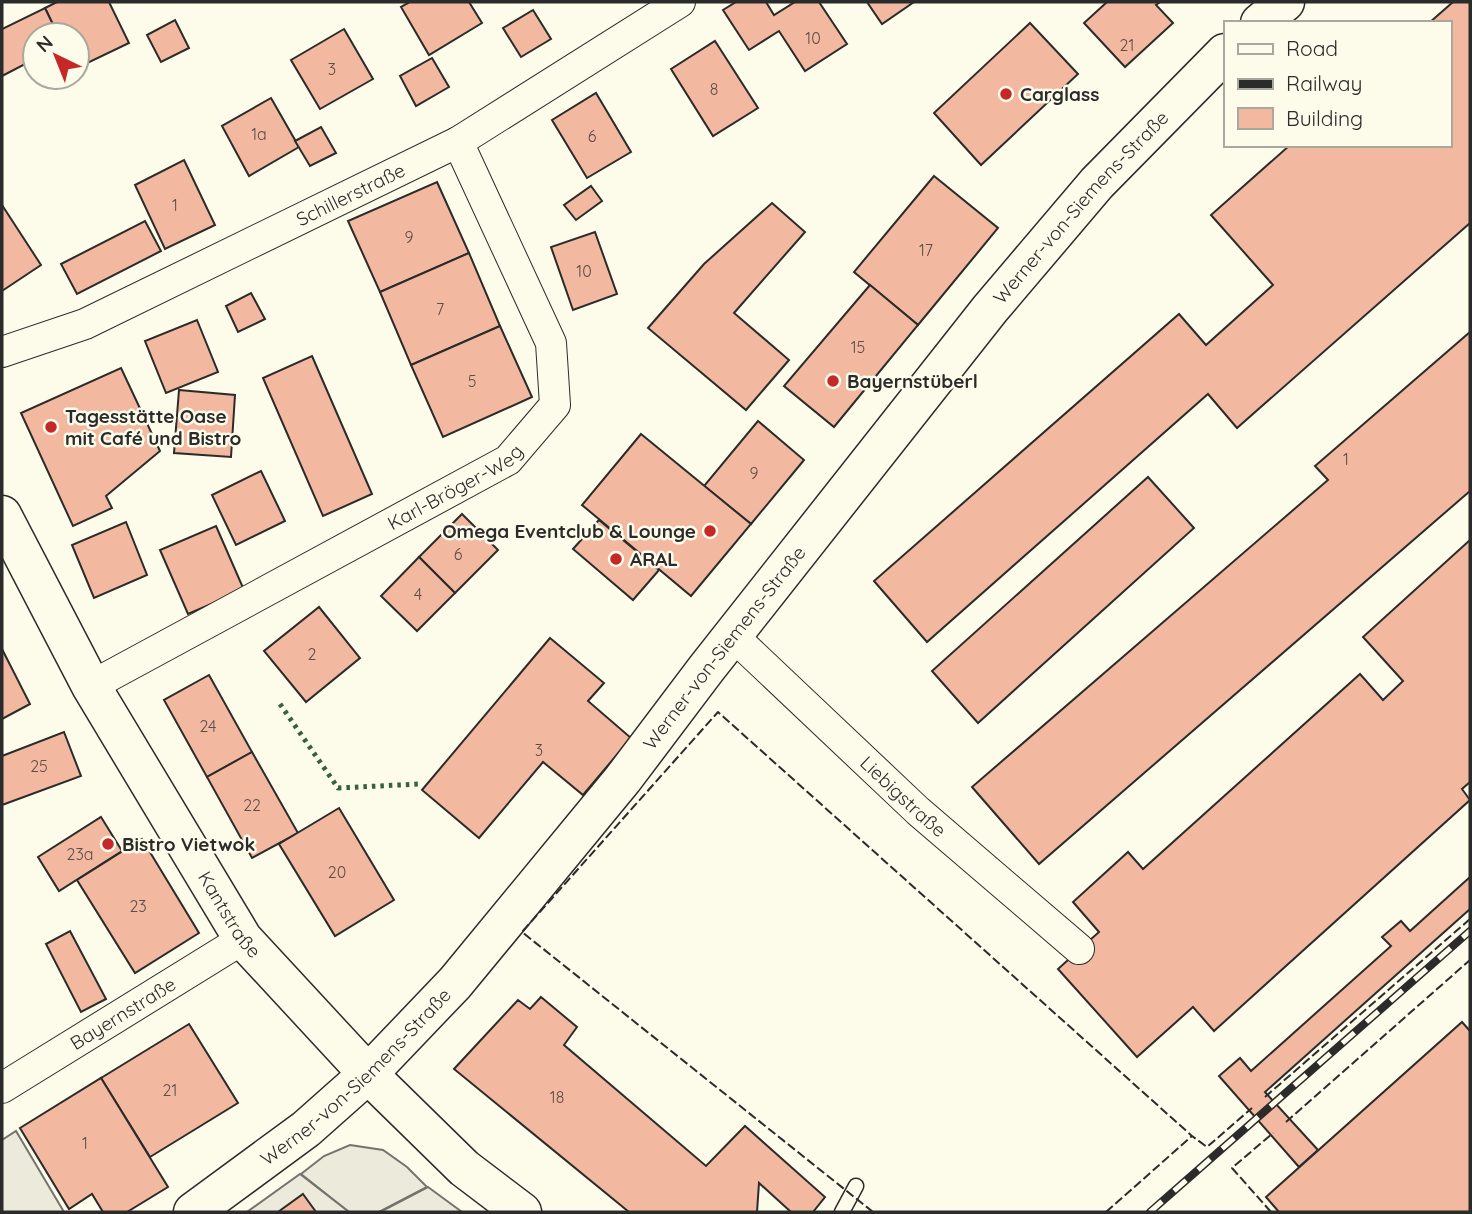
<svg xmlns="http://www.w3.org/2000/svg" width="1472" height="1214" viewBox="0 0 1472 1214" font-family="Quicksand,sans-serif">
  <rect width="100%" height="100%" fill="#fdfbea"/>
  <polygon fill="#ecebdb" stroke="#74746e" stroke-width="2" points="350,1145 383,1150 407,1167 427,1187 379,1212 349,1212 301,1174 324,1156"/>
  <g fill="#eceadb" stroke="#74746e" stroke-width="2">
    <polygon points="16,1131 64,1212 2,1212 2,1140"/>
    <polygon points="300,1174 349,1212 247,1212"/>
    <polygon points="428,1187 462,1212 380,1212"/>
  </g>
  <g fill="#f2b8a0" stroke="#2b2b2b" stroke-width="2">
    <polygon points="57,2 109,2 129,43 77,68 77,35 58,35 45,8"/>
    <polygon points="410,2 469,2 482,23 429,55 401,7"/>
    <polygon points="736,2 766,2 774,15 795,2 819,2 847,44 805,71 779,31 749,50 723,10"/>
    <polygon points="867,2 914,2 882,24"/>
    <polygon points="1107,2 1160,2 1156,5 1173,23 1125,67 1084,23"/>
    <polygon points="1453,2 1470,2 1470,223 1237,428 1208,394 927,642 874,581 1179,314 1206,345 1273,285 1211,215 1290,145 1449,145 1449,23 1429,23"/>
    <polygon points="45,8 58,35 35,35 35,59 2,76 2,29"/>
    <polygon points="533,10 551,39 521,57 503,28"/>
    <polygon points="175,20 189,48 161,62 147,35"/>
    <polygon points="1030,23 1078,74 981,165 934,113"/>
    <polygon points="344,29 373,79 320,109 291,60"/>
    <polygon points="715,41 758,108 713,136 671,69"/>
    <polygon points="432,58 449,87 416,106 400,76"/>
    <polygon points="596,93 631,152 587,178 552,120"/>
    <polygon points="271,98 299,147 249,176 222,126"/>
    <polygon points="321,127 336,153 310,166 295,141"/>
    <polygon points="184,160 215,225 165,249 135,185"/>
    <polygon points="934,176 998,228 918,325 854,272"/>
    <polygon points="437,182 469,253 380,292 348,221"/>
    <polygon points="591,186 602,201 576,220 564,205"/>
    <polygon points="772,203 805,232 734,313 789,360 746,410 648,328 704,264"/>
    <polygon points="2,205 41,265 2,291"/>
    <polygon points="145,221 161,251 77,294 61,264"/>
    <polygon points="595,232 617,294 573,310 551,247"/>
    <polygon points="469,253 500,326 411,365 380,292"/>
    <polygon points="870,285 918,325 834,427 784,386"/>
    <polygon points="251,293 265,319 238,332 226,306"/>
    <polygon points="197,320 218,372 166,393 145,341"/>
    <polygon points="500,326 532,397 443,437 411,365"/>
    <polygon points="1470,332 1470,491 1039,864 972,787 1328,480 1315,466"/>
    <polygon points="312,356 372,494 323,516 263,378"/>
    <polygon points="121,368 160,451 106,496 112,508 73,526 21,413"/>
    <polygon points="179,390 235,395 231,457 174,453"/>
    <polygon points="758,421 804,460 751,524 704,486"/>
    <polygon points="641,434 751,524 691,596 582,505"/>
    <polygon points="261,471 285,521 236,545 212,495"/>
    <polygon points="1148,477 1194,528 978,723 932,671"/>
    <polygon points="462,514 498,550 455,593 419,557"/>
    <polygon points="599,520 659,570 633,600 573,549"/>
    <polygon points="126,522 147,575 94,598 72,545"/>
    <polygon points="216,526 244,590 188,614 160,550"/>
    <polygon points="1470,540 1470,782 1462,789 1470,800 1214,1031 1193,1007 1137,1057 1058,969 1099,932 1073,902 1128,852 1143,869 1360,674 1383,700 1403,681 1363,637"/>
    <polygon points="419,557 455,593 417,631 381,596"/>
    <polygon points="319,607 360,658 306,702 264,651"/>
    <polygon points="550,638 604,683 588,701 631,738 583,795 543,762 479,838 422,790"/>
    <polygon points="2,649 30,704 2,719"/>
    <polygon points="209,675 252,752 207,777 164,700"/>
    <polygon points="64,732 81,776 2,805 2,756"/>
    <polygon points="252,752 298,833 252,858 207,777"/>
    <polygon points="339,808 394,900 335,936 279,844"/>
    <polygon points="101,817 122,851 59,891 38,857"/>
    <polygon points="142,839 199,933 135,973 77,880"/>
    <polygon points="1470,877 1470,909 1265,1092 1318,1150 1299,1167 1219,1076 1240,1058 1251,1071 1391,946 1382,937 1401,921 1410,931"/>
    <polygon points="70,931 106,999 81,1012 46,944"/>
    <polygon points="541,997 577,1027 564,1045 706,1166 745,1126 825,1197 813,1212 791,1212 759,1183 757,1212 629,1212 454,1069 518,1000 530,1009"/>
    <polygon points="1462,1022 1470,1031 1470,1212 1279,1212 1266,1197"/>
    <polygon points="189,1024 238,1103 150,1157 101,1078"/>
    <polygon points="101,1078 168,1187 127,1212 103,1212 92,1194 69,1209 20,1128"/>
    <polygon points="303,1194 316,1212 278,1212"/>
  </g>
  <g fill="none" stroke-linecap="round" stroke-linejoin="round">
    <g stroke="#2b2b2b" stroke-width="17">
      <polyline id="lane" points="842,1212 856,1186"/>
    </g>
    <g stroke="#2b2b2b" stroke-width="32">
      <g id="street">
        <path id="s1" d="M2,352L85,324L458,142L680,2"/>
        <path id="s2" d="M733,636L918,811L1079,949"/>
        <path id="s3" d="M91,686L508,460L555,405L551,343L458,142"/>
        <path id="s4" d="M2,1088L243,939"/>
      </g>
    </g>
    <g stroke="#2b2b2b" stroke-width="41">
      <g id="secondary">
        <polyline points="1260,23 1285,2"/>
        <path id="s5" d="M2,515L91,686L243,939L368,1074L464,1168L522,1212"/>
        <path id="s6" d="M193,1212L306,1129L368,1074L455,983L623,779L706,669L990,309L1097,183L1225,53"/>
      </g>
    </g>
    <use href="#lane" stroke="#fdfbea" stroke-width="14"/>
    <use href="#street" stroke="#fdfbea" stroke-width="30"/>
    <use href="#secondary" stroke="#fdfbea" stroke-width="38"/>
    <g stroke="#2b2b2b" stroke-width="8">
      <polyline id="rail" points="1150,1212 1470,931"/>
    </g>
    <use href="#rail" stroke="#fdfbea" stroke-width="5" stroke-dasharray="16" stroke-linecap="butt"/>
    <polyline stroke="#34623c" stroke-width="5" stroke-dasharray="3.5 5" stroke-linecap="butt" points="280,704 338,788 420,784"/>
    <g stroke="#2b2b2b" stroke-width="2" stroke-dasharray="9 3.5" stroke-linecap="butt">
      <polyline points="1265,1097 1470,919"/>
      <polyline points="1286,1122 1470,960"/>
      <polyline points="873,1212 522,932 718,712 1192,1136 1207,1147 1252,1108"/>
      <polyline points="1106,1212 1192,1136"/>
      <polyline points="1271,1212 1232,1168 1273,1133"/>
    </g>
  </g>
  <g fill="#c62828" stroke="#fdfbea" stroke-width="2.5">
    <circle cx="1006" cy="94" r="7"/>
    <circle cx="833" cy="381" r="7"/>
    <circle cx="51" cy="427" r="7"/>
    <circle cx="710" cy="531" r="7"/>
    <circle cx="616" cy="559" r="7"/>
    <circle cx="108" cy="844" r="7"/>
  </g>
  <g text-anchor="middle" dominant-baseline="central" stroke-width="5" stroke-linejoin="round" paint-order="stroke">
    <g font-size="16" fill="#5d4e48">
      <text x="813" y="38">10</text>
      <text x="1127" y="45">21</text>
      <text x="332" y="69">3</text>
      <text x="714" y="89">8</text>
      <text x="259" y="134">1a</text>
      <text x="592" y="136">6</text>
      <text x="175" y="205">1</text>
      <text x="409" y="237">9</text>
      <text x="926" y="250">17</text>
      <text x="584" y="271">10</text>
      <text x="440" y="309">7</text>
      <text x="858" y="347">15</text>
      <text x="472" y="381">5</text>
      <text x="1346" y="459">1</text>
      <text x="754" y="473">9</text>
      <text x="458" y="554">6</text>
      <text x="418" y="594">4</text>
      <text x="312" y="654">2</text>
      <text x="208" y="726">24</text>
      <text x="539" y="750">3</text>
      <text x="39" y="766">25</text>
      <text x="252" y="805">22</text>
      <text x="80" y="854">23a</text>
      <text x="337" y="872">20</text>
      <text x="138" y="906">23</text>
      <text x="170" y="1090">21</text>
      <text x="557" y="1097">18</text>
      <text x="85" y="1143">1</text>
    </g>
    <g font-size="19" font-weight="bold" fill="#2b2b2b" stroke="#fdfbea" text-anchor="start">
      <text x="1020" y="94">Carglass</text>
      <text x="847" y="381">Bayernstüberl</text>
      <text x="65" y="416">Tagesstätte Oase<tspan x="65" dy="22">mit Café und Bistro</tspan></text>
      <text x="696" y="531" text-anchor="end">Omega Eventclub &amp; Lounge</text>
      <text x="630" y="559">ARAL</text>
      <text x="122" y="844">Bistro Vietwok</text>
    </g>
    <g font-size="19" fill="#2b2b2b" stroke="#fdfbea">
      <text stroke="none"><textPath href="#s1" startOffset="383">Schillerstraße</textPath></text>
      <text stroke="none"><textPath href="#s6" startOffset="1346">Werner-von-Siemens-Straße</textPath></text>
      <text stroke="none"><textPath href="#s3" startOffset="415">Karl-Bröger-Weg</textPath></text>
      <text stroke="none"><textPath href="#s6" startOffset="779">Werner-von-Siemens-Straße</textPath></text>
      <text stroke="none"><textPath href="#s2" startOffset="234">Liebigstraße</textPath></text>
      <text stroke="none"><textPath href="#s5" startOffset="460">Kantstraße</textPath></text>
      <text stroke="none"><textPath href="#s4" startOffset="142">Bayernstraße</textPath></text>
      <text stroke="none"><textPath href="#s6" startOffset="212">Werner-von-Siemens-Straße</textPath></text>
    </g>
  </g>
  <rect width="1472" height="1214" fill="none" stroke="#2b2b2b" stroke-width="7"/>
  <rect x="1224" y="21" width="228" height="126" fill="#fdfbea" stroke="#a9a89e" stroke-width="2"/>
  <rect x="1238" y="44" width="35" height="10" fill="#fdfbea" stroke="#a9a89e" stroke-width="2"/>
  <text x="1286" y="56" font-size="21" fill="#2b2b2b">Road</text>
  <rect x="1238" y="79" width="35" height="10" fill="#2b2b2b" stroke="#a9a89e" stroke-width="2"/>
  <text x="1286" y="91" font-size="21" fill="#2b2b2b">Railway</text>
  <rect x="1238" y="108" width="35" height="21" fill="#f2b8a0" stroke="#a9a89e" stroke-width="2"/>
  <text x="1286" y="126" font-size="21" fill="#2b2b2b">Building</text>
  <g transform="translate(56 56) rotate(317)"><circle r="33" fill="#fdfbea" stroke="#a9a89e" stroke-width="2"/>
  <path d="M0-5L12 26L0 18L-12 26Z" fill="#c62828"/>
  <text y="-10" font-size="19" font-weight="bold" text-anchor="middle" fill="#2b2b2b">N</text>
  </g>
</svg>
